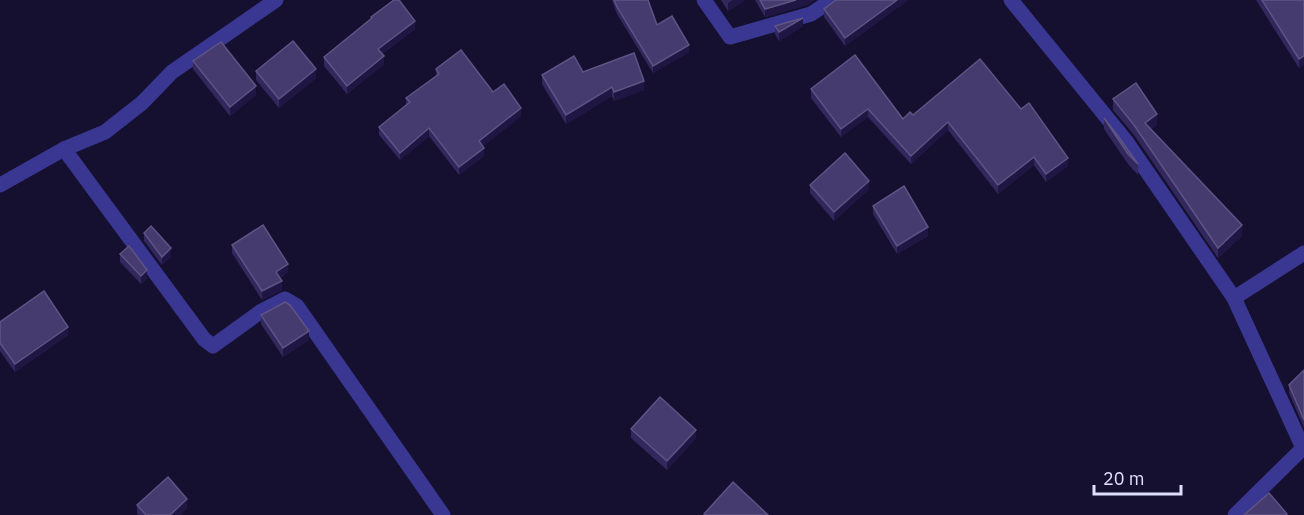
<svg xmlns="http://www.w3.org/2000/svg" width="1304" height="515" viewBox="0 0 1304 515" font-family="'IBM Plex Sans',sans-serif">
  <rect width="100%" height="100%" fill="#15102f"/>
  <g fill="none" stroke-linecap="round" stroke-linejoin="round">
    <g stroke="#393791" stroke-width="15">
      <polyline points="704,0 730,37 811,14 832,0"/>
      <polyline points="1011,0 1126,141 1234,298 1304,450"/>
      <polyline points="64,149 204,339 213,346 260,312 285,299 297,306 443,515"/>
      <polyline points="0,185 64,149 105,132 142,103 172,72 276,0"/>
      <polyline points="1234,298 1304,253"/>
      <polyline points="1235,515 1303,448"/>
    </g>
  </g>
  <g fill="#32285d">
    <polygon points="612,0 648,0 657,25 689,52 653,73 617,14"/>
    <polygon points="721,0 745,0 728,11"/>
    <polygon points="755,0 814,0 807,5 765,17"/>
    <polygon points="836,0 908,0 845,46 824,17 824,9"/>
    <polygon points="1256,0 1304,0 1304,65 1299,68"/>
    <polygon points="371,17 415,29 382,54 384,64 347,94 324,66 324,57 371,19"/>
    <polygon points="775,26 803,26 779,41 775,34"/>
    <polygon points="980,59 1068,166 1046,182 1034,165 998,194 948,130 911,164 868,117 841,137 811,98 811,89 903,119 913,115"/>
    <polygon points="193,61 256,95 230,116 193,69"/>
    <polygon points="436,69 493,92 521,116 483,146 484,156 459,175 429,136 400,160 379,135 379,127 406,105 406,98 436,76"/>
    <polygon points="256,71 316,78 279,108 256,80"/>
    <polygon points="583,72 644,90 614,101 612,96 566,124 542,84 542,75"/>
    <polygon points="1113,99 1157,125 1151,129 1242,236 1218,258 1134,135 1113,110"/>
    <polygon points="1104,118 1138,164 1138,175 1128,164 1104,129"/>
    <polygon points="810,185 869,189 834,221 810,193"/>
    <polygon points="873,206 928,236 897,254 873,214"/>
    <polygon points="144,233 171,257 162,265 144,241"/>
    <polygon points="232,245 288,272 280,278 282,290 262,300 232,253"/>
    <polygon points="120,254 147,278 141,284 120,262"/>
    <polygon points="261,315 309,340 283,357 261,324"/>
    <polygon points="0,322 68,335 15,372 0,351"/>
    <polygon points="1304,370 1304,428 1289,393 1289,385"/>
    <polygon points="631,429 696,438 667,470 631,438"/>
    <polygon points="137,505 187,508 180,515 138,515 137,513"/>
  </g>
  <g fill="#1f1643">
    <polygon points="733,0 745,0 728,11 728,3"/>
    <polygon points="796,0 814,0 807,5 765,17 765,9"/>
    <polygon points="897,0 908,0 845,46 845,38"/>
    <polygon points="803,18 803,26 779,41 779,32"/>
    <polygon points="415,21 415,29 378,57 378,49"/>
    <polygon points="689,45 689,52 653,73 653,66"/>
    <polygon points="384,56 384,64 347,94 347,86"/>
    <polygon points="1304,56 1304,65 1299,68 1299,59"/>
    <polygon points="316,69 316,78 279,108 279,99"/>
    <polygon points="644,81 644,90 614,101 614,92"/>
    <polygon points="256,86 256,95 230,116 230,107"/>
    <polygon points="612,87 612,96 566,124 566,115"/>
    <polygon points="521,108 521,116 479,149 479,141"/>
    <polygon points="868,109 868,117 841,137 841,129"/>
    <polygon points="1157,114 1157,125 1145,133 1145,123"/>
    <polygon points="948,122 948,130 911,164 911,156"/>
    <polygon points="429,128 429,136 400,160 400,153"/>
    <polygon points="484,148 484,156 459,175 459,167"/>
    <polygon points="1034,157 1034,165 998,194 998,185"/>
    <polygon points="1068,158 1068,166 1046,182 1046,174"/>
    <polygon points="869,181 869,189 834,221 834,212"/>
    <polygon points="1242,225 1242,236 1218,258 1218,248"/>
    <polygon points="928,227 928,236 897,254 897,246"/>
    <polygon points="171,248 171,257 162,265 162,257"/>
    <polygon points="288,264 288,272 276,280 276,272"/>
    <polygon points="147,270 147,278 141,284 141,276"/>
    <polygon points="282,281 282,290 262,300 262,291"/>
    <polygon points="68,327 68,335 15,372 15,364"/>
    <polygon points="309,331 309,340 283,357 283,348"/>
    <polygon points="696,430 696,438 667,470 667,461"/>
    <polygon points="187,499 187,508 180,515 170,515"/>
  </g>
  <g fill="#453b6f" stroke="#5d5485" stroke-width="1.5">
    <polygon points="394,0 399,0 415,21 378,49 384,56 347,86 324,57 372,18 371,17"/>
    <polygon points="614,0 648,0 657,25 672,16 689,45 653,66 617,7"/>
    <polygon points="760,0 796,0 765,9"/>
    <polygon points="836,0 897,0 845,38 824,9"/>
    <polygon points="1262,0 1304,0 1304,56 1299,59"/>
    <polygon points="803,18 779,32 775,26"/>
    <polygon points="293,41 316,69 279,99 256,71"/>
    <polygon points="221,42 256,86 230,107 193,61"/>
    <polygon points="461,50 493,92 504,84 521,108 479,141 484,148 459,167 429,128 400,153 379,127 410,102 406,98 439,74 436,69"/>
    <polygon points="634,53 644,81 614,92 612,87 566,115 542,75 574,56 583,72"/>
    <polygon points="855,55 903,119 910,112 913,115 980,59 1021,109 1029,103 1068,158 1046,174 1034,157 998,185 948,122 911,156 868,109 841,129 811,89"/>
    <polygon points="1136,83 1157,114 1145,123 1242,225 1218,248 1134,125 1113,99"/>
    <polygon points="1104,118 1118,136 1138,164 1128,154"/>
    <polygon points="845,153 869,181 834,212 810,185"/>
    <polygon points="904,186 928,227 897,246 873,206"/>
    <polygon points="263,225 288,264 276,272 282,281 262,291 232,245"/>
    <polygon points="151,226 171,248 162,257 144,233"/>
    <polygon points="129,246 147,270 141,276 120,254"/>
    <polygon points="44,291 68,327 15,364 0,343 0,322"/>
    <polygon points="285,302 290,305 309,331 283,348 261,315"/>
    <polygon points="1304,370 1304,420 1289,385"/>
    <polygon points="660,397 696,430 667,461 631,429"/>
    <polygon points="168,477 187,499 170,515 146,515 137,505"/>
    <polygon points="733,482 768,515 705,515 704,514"/>
    <polygon points="1269,493 1287,514 1286,515 1244,515"/>
  </g>
  <path d="M1094 485v9h87v-9" fill="none" stroke="#e1ddff" stroke-width="3"/>
  <text x="1103" y="485" font-size="18" fill="#e1ddff" stroke="#15102f" stroke-width="4.5" paint-order="stroke">20 m</text>
</svg>
